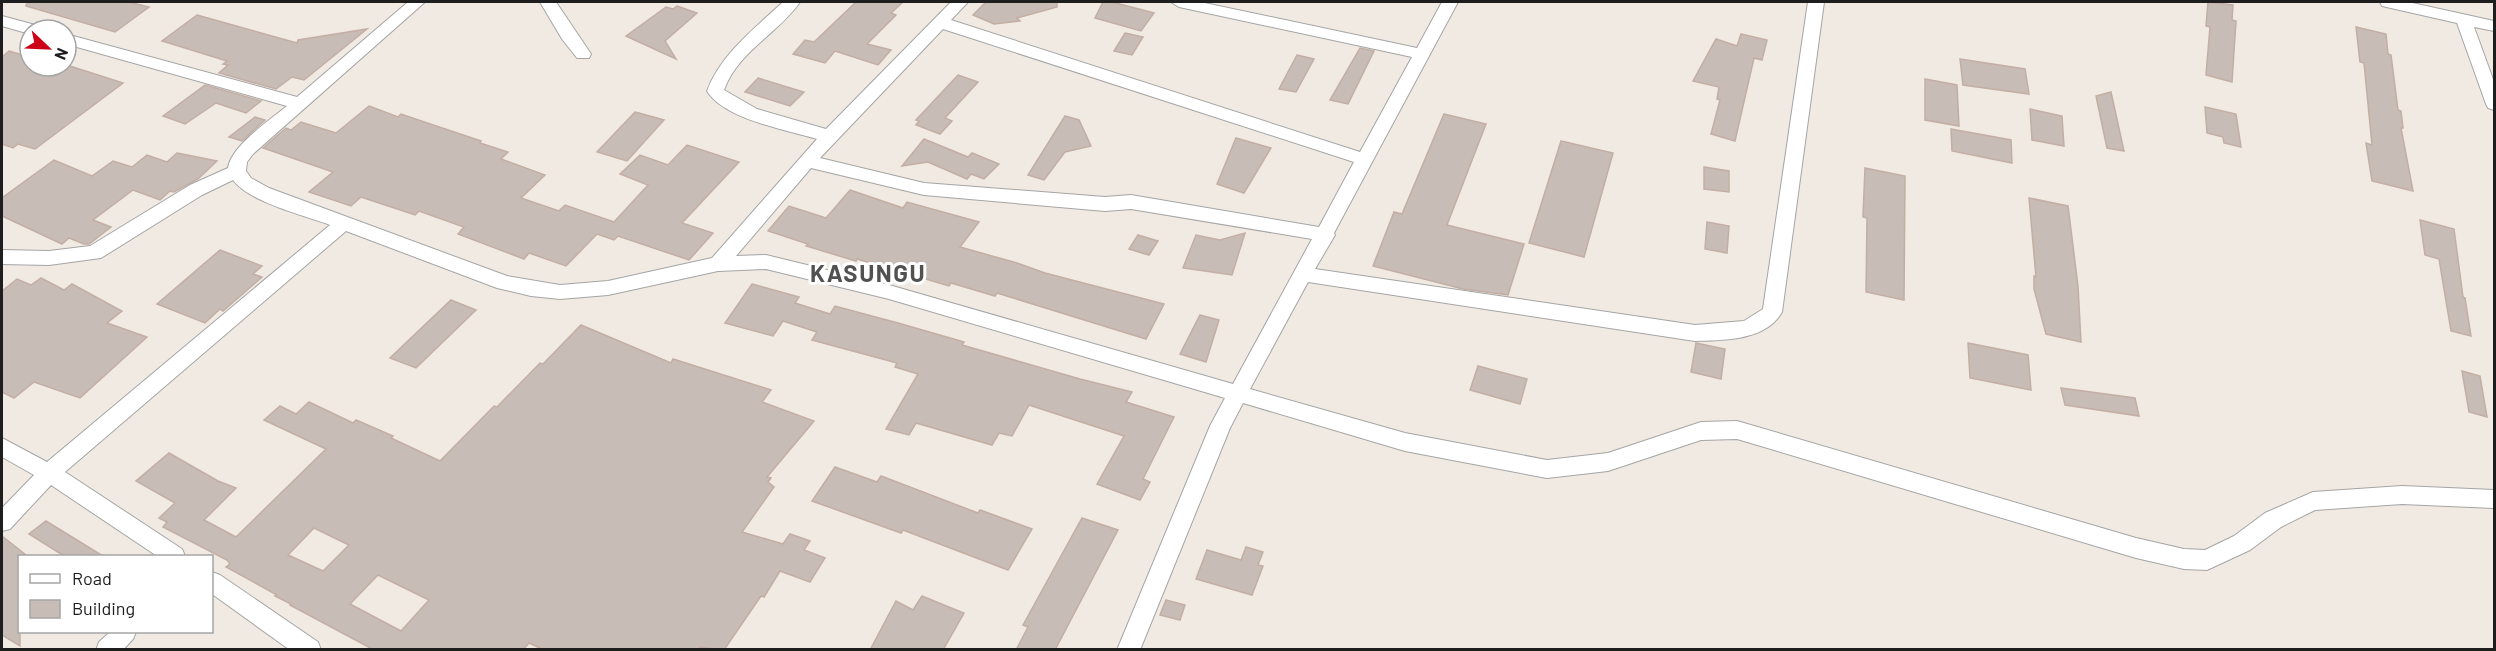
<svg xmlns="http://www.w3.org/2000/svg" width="2496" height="651" viewBox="0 0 2496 651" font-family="Barlow,sans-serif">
  <rect width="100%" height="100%" fill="#f0eae3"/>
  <g fill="#c8bcb6" stroke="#c3aea4" stroke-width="1.5" fill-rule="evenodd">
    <polygon points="27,2 129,2 149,7 115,32 26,6"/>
    <polygon points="856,2 903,2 891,13 896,15 867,44 891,50 878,65 835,51 825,63 793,54 805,40 814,42"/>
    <polygon points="986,2 1057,2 1057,7 1017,18 1020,21 994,24 973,15"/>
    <polygon points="1103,2 1112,2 1154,13 1141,31 1095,18"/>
    <polygon points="2208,2 2233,5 2232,20 2236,21 2232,82 2206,75 2210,27 2206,26"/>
    <polygon points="677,6 697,13 665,41 676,59 626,36 666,7 673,9"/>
    <polygon points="197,15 297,43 298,40 367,29 304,80 292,77 276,89 219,73 228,65 223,64 227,61 162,41"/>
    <polygon points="2356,27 2386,34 2388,54 2391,55 2398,110 2401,111 2403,128 2401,128 2413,191 2372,181 2366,143 2372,145 2364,63 2360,62"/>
    <polygon points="1125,33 1143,37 1132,55 1114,51"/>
    <polygon points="1741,34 1767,40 1762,60 1754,58 1735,141 1711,134 1720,100 1717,99 1719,87 1693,81 1716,39 1737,46"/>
    <polygon points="1360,48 1374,51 1348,104 1330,100"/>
    <polygon points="9,51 30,57 30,66 70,66 123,83 35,149 18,144 13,148 2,144 2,57"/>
    <polygon points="1297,55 1314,59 1296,92 1279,89"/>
    <polygon points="1960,59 2025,69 2029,94 1963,85"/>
    <polygon points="958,75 978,82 945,118 952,121 940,134 916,125 919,121 916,120"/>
    <polygon points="758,78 804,92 790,106 745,92"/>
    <polygon points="1925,79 1957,85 1959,126 1925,120"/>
    <polygon points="205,85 261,101 246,113 216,103 185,124 163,116"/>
    <polygon points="2111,92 2124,151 2107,148 2096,96"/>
    <polygon points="369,106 398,117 401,114 481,141 480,143 508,152 501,159 545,175 521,198 559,211 565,205 614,222 648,185 620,174 640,155 668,165 687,145 739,162 682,223 713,233 689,260 618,236 614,240 597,234 566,266 529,253 524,259 458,234 464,227 419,211 415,215 361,197 351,206 309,192 333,172 263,148 286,128 291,130 301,122 336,133"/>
    <polygon points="2205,107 2236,114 2241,147 2224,143 2223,137 2207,133"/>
    <polygon points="2030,109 2062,116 2064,146 2032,140"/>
    <polygon points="635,112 664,120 627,161 597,152"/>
    <polygon points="1444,114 1486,124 1447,225 1524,244 1508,295 1463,289 1373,266 1394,212 1402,214"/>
    <polygon points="1065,116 1079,120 1091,146 1065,152 1044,180 1028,175"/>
    <polygon points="255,117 265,120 242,141 229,137"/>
    <polygon points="1951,129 2011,140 2012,163 1952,151"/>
    <polygon points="1236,138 1271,148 1244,193 1217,184"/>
    <polygon points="924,139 968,157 972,153 999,164 984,179 971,174 967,179 928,162 902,166"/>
    <polygon points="1561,141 1613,153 1584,257 1529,243"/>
    <polygon points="177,153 217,161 198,179 174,192 170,191 160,200 133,190 93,220 111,227 89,244 84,244 69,238 62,244 2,216 2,198 54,160 92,176 113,161 132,167 147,155 167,162"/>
    <polygon points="1704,167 1729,171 1729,192 1704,189"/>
    <polygon points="1865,168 1905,176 1904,300 1866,292 1867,218 1863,217"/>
    <polygon points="850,190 903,208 907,202 979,222 960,247 1017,263 1045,273 1164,304 1146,339 997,293 995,296 951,283 949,286 857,259 856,261 806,246 808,244 768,231 789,206 826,218"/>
    <polygon points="2029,198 2068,206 2078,286 2081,342 2046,334 2034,289 2034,276 2036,277"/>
    <polygon points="2420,220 2454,229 2463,297 2465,298 2471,336 2451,331 2439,259 2425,255"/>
    <polygon points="1707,222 1729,226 1727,253 1705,249"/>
    <polygon points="1245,233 1232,275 1183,268 1196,235 1220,240"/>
    <polygon points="1138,235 1158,241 1149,255 1129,249"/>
    <polygon points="220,250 262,266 253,274 262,277 223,311 220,309 205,323 157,304"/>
    <polygon points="41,278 64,290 72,284 122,311 107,323 147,337 80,398 34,382 14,398 2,392 2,291 17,279 31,285"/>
    <polygon points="752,284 799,297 795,303 830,314 835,306 898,323 964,342 962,345 1080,379 1132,392 1126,402 1174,417 1143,479 1150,482 1140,500 1097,484 1124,436 1029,405 1012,436 999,433 992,445 916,423 909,435 886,429 918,374 895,367 897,363 812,340 817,332 783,321 773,336 725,323"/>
    <polygon points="451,300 476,310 416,368 390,358"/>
    <polygon points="1200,315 1219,320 1206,362 1180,354"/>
    <path d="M581,325L671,363L673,359L771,390L762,402L814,421L767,477L771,478L768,482L774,487L742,532L783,544L790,534L810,541L804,550L825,558L810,582L780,571L764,597L761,596L724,650L700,647L698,650H544L529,643L523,650H374L290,605L291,604L275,596L277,595L226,567L230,564L227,560L163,527L167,522L159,518L175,503L136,481L169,453L218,481L236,488L204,520L236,537L326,449L264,420L280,406L296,414L309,402L353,423L356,420L393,436L391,438L440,461L494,406L497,407L540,363L543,364ZM314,528L349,545L323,571L288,555ZM378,575L429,600L401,631L350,604Z"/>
    <polygon points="1696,343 1725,349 1721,379 1691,372"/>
    <polygon points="1968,343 2028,355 2031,390 1970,378"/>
    <polygon points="1478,366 1527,379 1520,404 1470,390"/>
    <polygon points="2462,371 2480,376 2487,417 2469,412"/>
    <polygon points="2061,388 2135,398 2139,416 2065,405"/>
    <polygon points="835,467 877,482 881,476 978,513 980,510 1032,529 1008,570 903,530 901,533 812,501"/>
    <polygon points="1082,518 1118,530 1055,650 1016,650 1028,627 1023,625"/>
    <polygon points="46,521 103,556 64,556 29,534"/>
    <polygon points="2,536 26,555 20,556 20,646 2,635"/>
    <polygon points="1246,547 1263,552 1258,565 1263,566 1252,595 1196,579 1207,550 1241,560"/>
    <polygon points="922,596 964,613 943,650 870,650 896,601 913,610"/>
    <polygon points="1166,600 1185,605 1180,620 1160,615"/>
  </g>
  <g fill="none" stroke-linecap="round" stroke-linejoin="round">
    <g stroke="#a5a5a5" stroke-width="2">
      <g id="street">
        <path d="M408,2H425L253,154L247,162L246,171L251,178L269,188L507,276L560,285L608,281L712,258L817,139C786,130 724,119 707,91C721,54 755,28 783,2H800C778,34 738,51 724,90L757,109L826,129L951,2H968L951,20L1360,152L1412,57L1179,7L1171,2H1200L1417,48L1442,2H1458L1334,233L1335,235L1315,269L1695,325L1744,321L1763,309L1808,2H1824L1782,312C1766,341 1723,340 1695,341L1308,282L1250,389L1405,433L1547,460L1608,453L1701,422L1737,421L2136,538L2184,549L2205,550L2234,536L2265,513L2313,492L2402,486L2494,490V508L2402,504L2315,510L2281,527L2250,550L2207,570L2184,569L2136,558L1737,439L1701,440L1608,471L1547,478L1405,451L1243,403L1230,428L1140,650H1117L1210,426L1225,398L889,299L766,269L718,271L608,295L560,299L531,296L497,288L346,231L65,472L182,549L185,556H157L51,485L10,529L2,531V508L34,475L2,457V438L47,462L330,225C303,215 249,202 233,180L202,195L101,258L49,265L2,264V250L49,251L90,246L190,185L228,168C231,146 270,120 287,106L66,44V34L297,97ZM943,29L1354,162L1319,227L1131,195L1105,197L924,183L820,158ZM811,168L924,195L1105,211L1131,209L1312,239L1233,384L889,285L766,255L736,256Z"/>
        <polygon points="540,2 556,2 591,54 589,58 577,58 562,39"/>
        <polygon points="2380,2 2408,2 2494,21 2494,31 2474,27 2494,82 2494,110 2488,108 2486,104 2457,23 2382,6"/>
        <polygon points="2,16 39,26 41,30 30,30 30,34 2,26"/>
        <polygon points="212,572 220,575 318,642 321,650 290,650 212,594"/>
        <polygon points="110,632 136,632 133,639 123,650 96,650 99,642"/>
      </g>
    </g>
    <use href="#street" fill="#fff" fill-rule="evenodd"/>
  </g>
  <g text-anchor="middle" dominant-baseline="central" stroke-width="6" stroke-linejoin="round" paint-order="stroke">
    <g font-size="24" font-weight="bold" letter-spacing="1.5" fill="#515151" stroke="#fff">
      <text x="868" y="272">KASUNGU</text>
    </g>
  </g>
  <rect width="2496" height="651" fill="none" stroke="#1e1e1e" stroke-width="6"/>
  <rect x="18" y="555" width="195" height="78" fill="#ffffff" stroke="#a5a5a5" stroke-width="1.5"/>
  <rect x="30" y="574" width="30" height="9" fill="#ffffff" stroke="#a5a5a5" stroke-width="1.5"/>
  <text x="72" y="585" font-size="18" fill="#1e1e1e">Road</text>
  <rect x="30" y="600" width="30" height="18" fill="#c8bcb6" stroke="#a5a5a5" stroke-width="1.5"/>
  <text x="72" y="615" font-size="18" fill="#1e1e1e">Building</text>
  <g transform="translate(48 48) rotate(113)"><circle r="28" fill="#ffffff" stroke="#a5a5a5" stroke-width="1.5"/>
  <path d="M0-4.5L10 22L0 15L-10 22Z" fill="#cc0016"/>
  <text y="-9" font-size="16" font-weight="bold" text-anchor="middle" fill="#1e1e1e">N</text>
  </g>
</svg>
